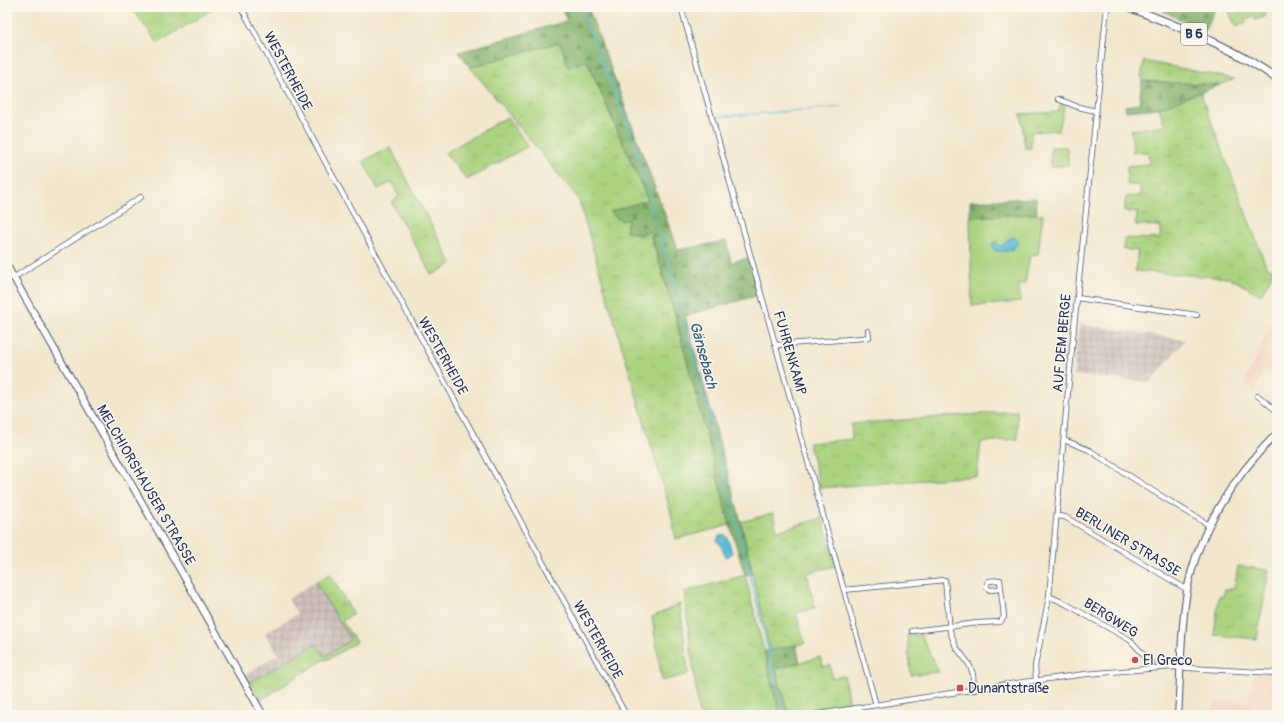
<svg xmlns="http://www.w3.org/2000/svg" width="1284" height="722" viewBox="0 0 1284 722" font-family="Pangolin,sans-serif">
  <defs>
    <pattern id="industrial-grid" width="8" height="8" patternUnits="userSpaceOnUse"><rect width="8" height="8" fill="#cfc0bb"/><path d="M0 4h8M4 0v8" fill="none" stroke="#b1a5a3"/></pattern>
    <pattern id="grass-tufts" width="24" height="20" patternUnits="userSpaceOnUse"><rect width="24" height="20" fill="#aad37f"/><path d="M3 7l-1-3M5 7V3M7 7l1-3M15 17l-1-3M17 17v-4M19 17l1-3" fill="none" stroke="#92b570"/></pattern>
    <pattern id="forest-firs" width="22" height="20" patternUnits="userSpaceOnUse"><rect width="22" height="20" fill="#87b56e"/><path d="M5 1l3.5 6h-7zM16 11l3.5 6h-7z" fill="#6e945e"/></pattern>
    <pattern id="water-ripples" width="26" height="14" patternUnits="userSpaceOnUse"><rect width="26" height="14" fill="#57bcd6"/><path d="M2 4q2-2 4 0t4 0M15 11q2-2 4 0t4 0" fill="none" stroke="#4799b1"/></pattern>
  </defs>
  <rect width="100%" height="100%" fill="#fbf7ec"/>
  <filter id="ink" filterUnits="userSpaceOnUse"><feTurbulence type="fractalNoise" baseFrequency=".025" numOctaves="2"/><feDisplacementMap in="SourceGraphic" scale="8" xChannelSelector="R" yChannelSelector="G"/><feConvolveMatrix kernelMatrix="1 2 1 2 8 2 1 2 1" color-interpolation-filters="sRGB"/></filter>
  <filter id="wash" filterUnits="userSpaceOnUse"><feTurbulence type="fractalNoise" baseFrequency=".012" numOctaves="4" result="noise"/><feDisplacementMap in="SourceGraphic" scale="16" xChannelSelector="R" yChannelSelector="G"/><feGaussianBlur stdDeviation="0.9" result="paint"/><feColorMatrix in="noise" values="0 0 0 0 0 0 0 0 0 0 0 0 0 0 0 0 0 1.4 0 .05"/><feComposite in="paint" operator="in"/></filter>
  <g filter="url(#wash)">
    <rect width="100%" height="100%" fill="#f1e7cc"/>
    <g fill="#f3d4bf">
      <polygon points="1277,310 1277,375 1264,369 1256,390 1244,384"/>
      <polygon points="1253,669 1277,670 1277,715 1212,715 1215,701 1248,702 1254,676"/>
    </g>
    <g fill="url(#industrial-grid)">
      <polygon points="1079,324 1185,340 1151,382 1074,375"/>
      <polygon points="315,582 351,640 324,656 316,644 249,683 244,675 279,654 265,633 297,614 288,599"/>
    </g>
    <g fill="url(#grass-tufts)" stroke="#62816e">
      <polygon points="130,7 216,7 158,43"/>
      <polygon points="1227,7 1264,7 1266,16 1255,20 1254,16 1245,19 1246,22 1236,27"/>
      <polygon points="560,42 587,61 648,200 610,212 628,220 626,231 649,230 676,319 730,525 676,539 671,513 578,198 470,67"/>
      <polygon points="1144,61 1235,79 1220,85 1142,81 1141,76"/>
      <polygon points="1200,92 1266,266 1274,271 1261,295 1230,278 1135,271 1138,251 1123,249 1124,238 1160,239 1161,226 1135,225 1138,212 1124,211 1126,197 1140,196 1140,185 1127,185 1127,166 1149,164 1148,152 1133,152 1131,130 1165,125 1159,108"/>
      <polygon points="1061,103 1065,105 1059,130 1031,132 1031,148 1025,148 1021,114 1058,112"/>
      <polygon points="507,117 528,146 467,180 445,153"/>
      <polygon points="390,147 452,264 432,275 391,202 399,197 392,182 378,189 363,161"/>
      <polygon points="1051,147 1067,147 1068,165 1050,167"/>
      <polygon points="1017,411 1018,439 981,442 977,476 820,488 809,443 852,439 851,424"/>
      <polygon points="773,513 777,531 822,518 836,566 807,573 815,608 796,613 805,643 770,651 741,522"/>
      <polygon points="1238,566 1269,570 1257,639 1214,635 1219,596 1223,596 1225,589 1234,589"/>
      <polygon points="330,574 353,614 342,621 356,642 329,659 323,660 259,701 249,683 316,644 325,656 351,640 315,582"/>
      <polygon points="745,575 780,715 699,715 684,592"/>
      <polygon points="680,604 688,674 662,681 652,617"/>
      <polygon points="820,657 824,667 830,665 832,678 844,676 849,705 815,710 788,713 776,669"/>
    </g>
    <g fill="url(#forest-firs)" stroke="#517266">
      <polygon points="561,7 588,7 678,250 726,241 731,262 748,258 759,295 685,316 741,522 752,574 745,575 730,525 676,319 650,231 640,235 626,231 628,220 621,221 609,212 648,200 587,61 568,67 560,42 470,67 459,52 567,21"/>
      <polygon points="1165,7 1216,7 1205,30 1163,11"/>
      <polygon points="1142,81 1220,85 1159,108 1126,111 1125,106 1139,104"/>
      <polygon points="1036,198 1037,214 970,217 970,201"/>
      <polygon points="796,645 800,662 776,669 788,713 780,715 768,671 765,651"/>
    </g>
    <g fill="#aad37f" stroke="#62816e">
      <polygon points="1043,214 1038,254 1030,255 1025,284 1019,285 1020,302 972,306 970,217"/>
      <polygon points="920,633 939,672 911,675 907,635"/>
    </g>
    <g fill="url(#water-ripples)" stroke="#39769a">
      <path d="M1014,237L1018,240V243C1012,252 1005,253 994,250L992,245L994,242H996L999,246H1002L1008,239Z"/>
      <polygon points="726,535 728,539 732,553 728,557 725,556 721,546 717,541 719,536"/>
    </g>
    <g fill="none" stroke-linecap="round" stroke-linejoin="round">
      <g stroke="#57bcd6" stroke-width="1.5">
        <polyline points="580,7 629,127 681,308 753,586 783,715"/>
        <polyline points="716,117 840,107"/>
      </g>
    </g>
  </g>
  <g filter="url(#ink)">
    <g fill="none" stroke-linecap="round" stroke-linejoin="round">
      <g stroke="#3b4b6e" stroke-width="6">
        <g id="street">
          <polyline points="241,7 626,715"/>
          <polyline points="681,7 876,705"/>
          <polyline points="1058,99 1078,107 1096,111"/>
          <polyline points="13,278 141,197"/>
          <polyline points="1077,298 1197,315"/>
          <polyline points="776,345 863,338 869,337 868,331"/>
          <polyline points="1258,396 1277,411"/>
          <polyline points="1064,440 1089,450 1153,491 1209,525"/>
          <polyline points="1057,516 1065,517 1188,590"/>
          <polyline points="844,590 945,580 950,631 956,647 969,664 973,674 974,690"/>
          <polyline points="1049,597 1051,597 1066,604 1130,640 1145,656 1152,664 1152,668"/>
          <polyline points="912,631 978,623 1000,622 1004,617 1000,580 989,581 987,583 987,588 990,590 1001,589"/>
          <polyline points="1036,681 1035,666 1049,597 1074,327 1107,7"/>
          <polyline points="813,715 1002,685 1086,674 1171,667 1277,673"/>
        </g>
      </g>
      <g stroke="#3b4b6e" stroke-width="8">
        <g id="secondary">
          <polyline points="7,266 263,715"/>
          <path d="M1178,715C1181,674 1180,632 1187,591C1199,528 1233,478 1277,433"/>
        </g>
      </g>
      <g stroke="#3b4b6e" stroke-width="9">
        <path id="primary" d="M1129,7C1180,28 1233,46 1277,79"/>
      </g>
      <use href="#street" stroke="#fff" stroke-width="4.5"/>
      <use href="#secondary" stroke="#fff" stroke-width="6"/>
      <use href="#primary" stroke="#fff" stroke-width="7"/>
    </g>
  </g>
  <g fill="#d1495b" stroke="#fbf7ec" stroke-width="1.5">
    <circle cx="1135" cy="660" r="4"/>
    <rect x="956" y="684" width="8" height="8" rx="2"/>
  </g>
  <g text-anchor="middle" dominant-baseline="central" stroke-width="3" stroke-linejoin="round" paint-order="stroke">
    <rect fill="#fbf7ec" stroke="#5e6b89" stroke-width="1" x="1181" y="23" width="26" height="22" rx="3"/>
    <g font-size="13" font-weight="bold" fill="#1b2f5e">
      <text x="1194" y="34">B 6</text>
    </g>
    <g font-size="14" fill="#1b2f5e" stroke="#fbf7ec">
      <text transform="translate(288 71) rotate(62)">WESTERHEIDE</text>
      <text transform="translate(1062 343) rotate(-85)">AUF DEM BERGE</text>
      <text transform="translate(790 353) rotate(74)">FUHRENKAMP</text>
      <text transform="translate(443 356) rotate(61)">WESTERHEIDE</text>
      <text transform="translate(146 485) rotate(60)">MELCHIORSHAUSER STRASSE</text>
      <text transform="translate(1128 542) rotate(31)">BERLINER STRASSE</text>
      <text transform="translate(1111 618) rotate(32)">BERGWEG</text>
      <text transform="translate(598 640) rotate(61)">WESTERHEIDE</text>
    </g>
    <g font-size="14" fill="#1b2f5e" stroke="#fbf7ec" text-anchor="start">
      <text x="1143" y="660">El Greco</text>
      <text x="968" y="688">Dunantstraße</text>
    </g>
    <g font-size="15" font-style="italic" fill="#2d5982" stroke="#fbf7ec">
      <text transform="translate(703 355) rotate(75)">Gänsebach</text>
    </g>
  </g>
  <rect width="1284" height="722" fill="none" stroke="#fbf7ec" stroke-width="24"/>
</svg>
